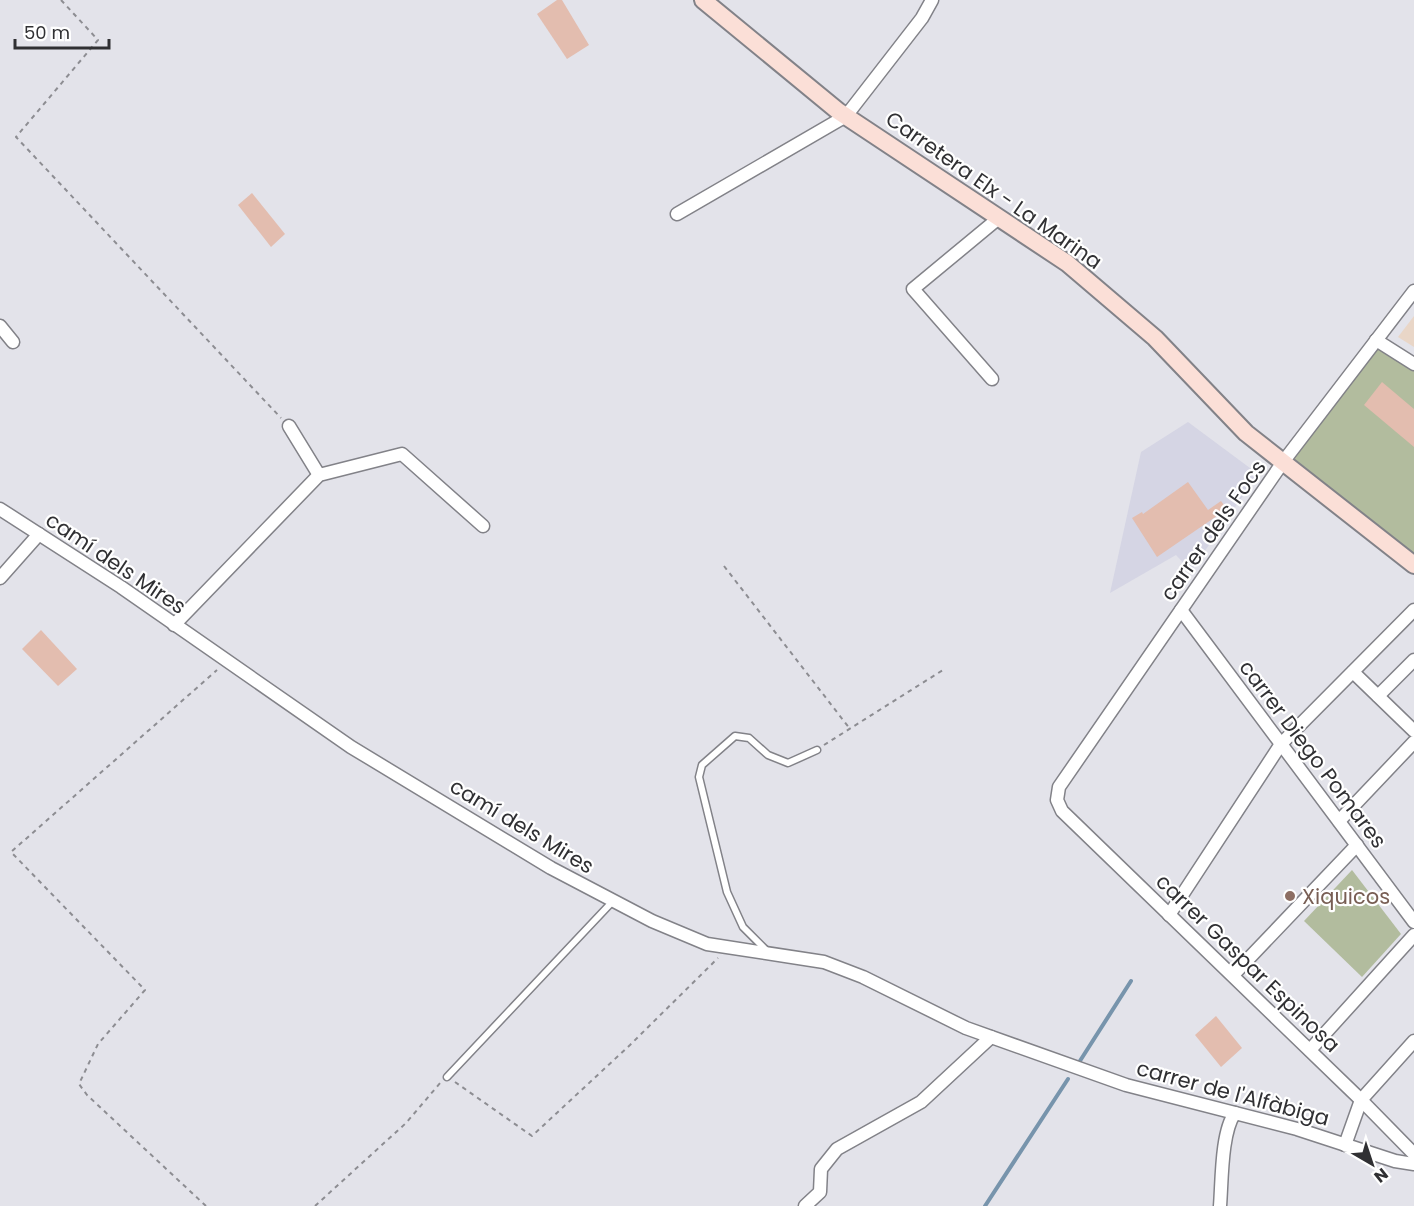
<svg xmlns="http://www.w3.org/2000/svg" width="1414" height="1206" viewBox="0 0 1414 1206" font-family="Poppins,sans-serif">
  <rect width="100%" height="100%" fill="#e3e3ea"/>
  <polygon fill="#d5d5e4" points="1188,422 1258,474 1191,571 1176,555 1110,593 1141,452"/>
  <polygon fill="#e9d6c7" points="1414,316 1414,347 1398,337"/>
  <g fill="#b2bc9e">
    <polygon points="1378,345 1414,368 1414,554 1293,458"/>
    <polygon points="1352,870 1401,934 1362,977 1304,921"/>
  </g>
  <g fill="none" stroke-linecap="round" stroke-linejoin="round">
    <g stroke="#7794ac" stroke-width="4">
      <polyline points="1078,1064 1131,981"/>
      <polyline points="985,1206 1068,1079"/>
    </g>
  </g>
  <g fill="#e3bdaf">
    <polygon points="557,0 562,0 589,45 567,59 537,14"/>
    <polygon points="252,193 285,234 271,247 238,205"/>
    <polygon points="1382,382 1414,409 1414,447 1364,405"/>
    <polygon points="1188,482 1208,510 1221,501 1227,509 1157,557 1132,518 1142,512 1143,514"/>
    <polygon points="41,630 77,669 58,686 22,649"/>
    <polygon points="1216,1016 1242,1048 1221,1067 1195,1035"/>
  </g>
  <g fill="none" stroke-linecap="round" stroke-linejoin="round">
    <g stroke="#828288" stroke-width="9">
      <g id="lane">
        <polyline points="766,950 743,927 727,892 699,777 702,765 735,736 749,738 768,755 788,763 817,750"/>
        <polyline points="447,1077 613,901"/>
      </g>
    </g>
    <g stroke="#828288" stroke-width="15">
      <g id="street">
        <polyline points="677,214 846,116 922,18 932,0"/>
        <polyline points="1414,291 1283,462 1059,787 1057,800 1062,811 1361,1100 1414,1154"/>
        <polyline points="0,326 13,342"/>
        <polyline points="1376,340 1414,364"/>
        <polyline points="992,379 913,289 1000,217"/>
        <polyline points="289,426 319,475"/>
        <polyline points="0,509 121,587 351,747 551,868 652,921 707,944 824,962 863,977 966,1028 1126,1085 1297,1129 1395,1161 1414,1164"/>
        <polyline points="0,578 39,534"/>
        <polyline points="1181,610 1414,922"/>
        <polyline points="174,625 319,475 402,454 483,526"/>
        <polyline points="1353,672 1414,731"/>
        <polyline points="1378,696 1414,660"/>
        <polyline points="1339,821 1414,742"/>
        <polyline points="1169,915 1281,744 1414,610"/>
        <polyline points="1233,975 1357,845"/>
        <polyline points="1310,1050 1414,935"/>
        <polyline points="1345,1145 1361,1100 1414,1041"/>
        <polyline points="805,1206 820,1192 821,1169 837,1149 921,1102 991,1037"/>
        <path d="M1220,1206C1222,1182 1221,1132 1235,1113"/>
      </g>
    </g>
    <g stroke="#828288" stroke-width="20">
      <polyline id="secondary" points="703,0 838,111 1067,263 1155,338 1246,433 1414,565"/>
    </g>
    <g stroke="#8d8d92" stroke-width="2" stroke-dasharray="4.5 4.5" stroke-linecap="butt">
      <polyline points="61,0 98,40 16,137 281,418"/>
      <polyline points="724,566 850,729"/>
      <polyline points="824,745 943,670"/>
      <polyline points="455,1082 532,1136 630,1045 718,958"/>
      <polyline points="206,1206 87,1095 79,1084 98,1044 145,990 11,852 217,670"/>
      <polyline points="315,1206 406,1123 441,1082"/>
    </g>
    <use href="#lane" stroke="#fff" stroke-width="6"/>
    <use href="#street" stroke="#fff" stroke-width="12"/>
    <use href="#secondary" stroke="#fbdfd7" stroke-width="16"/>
  </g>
  <circle fill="#8d6e63" stroke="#fff" stroke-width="2" cx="1290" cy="896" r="6"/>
  <g text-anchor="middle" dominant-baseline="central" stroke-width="4.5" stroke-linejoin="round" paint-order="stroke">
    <g font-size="21" fill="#303033" stroke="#fff">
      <text transform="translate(994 190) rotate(35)">Carretera Elx - La Marina</text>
      <text transform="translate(1213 530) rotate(-55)">carrer dels Focs</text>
      <text transform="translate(116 563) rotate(34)">camí dels Mires</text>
      <text transform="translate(1313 754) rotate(53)">carrer Diego Pomares</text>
      <text transform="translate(522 826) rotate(31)">camí dels Mires</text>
      <text transform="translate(1248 963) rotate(44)">carrer Gaspar Espinosa</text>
      <text transform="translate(1233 1093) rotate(15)">carrer de l'Alfàbiga</text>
    </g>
    <g font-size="21" fill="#785e54" stroke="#fff" text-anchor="start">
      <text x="1302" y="896">Xiquicos</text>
    </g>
  </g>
  <g transform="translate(1372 1164) rotate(141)" stroke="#ffffff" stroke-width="4.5" paint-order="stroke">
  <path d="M0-4.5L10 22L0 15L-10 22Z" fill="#303033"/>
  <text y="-9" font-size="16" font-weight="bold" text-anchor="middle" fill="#303033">N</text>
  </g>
  <path d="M15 39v9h94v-9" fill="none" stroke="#303033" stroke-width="3"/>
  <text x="24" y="39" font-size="18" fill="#303033" stroke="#ffffff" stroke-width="4.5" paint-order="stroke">50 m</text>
</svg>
